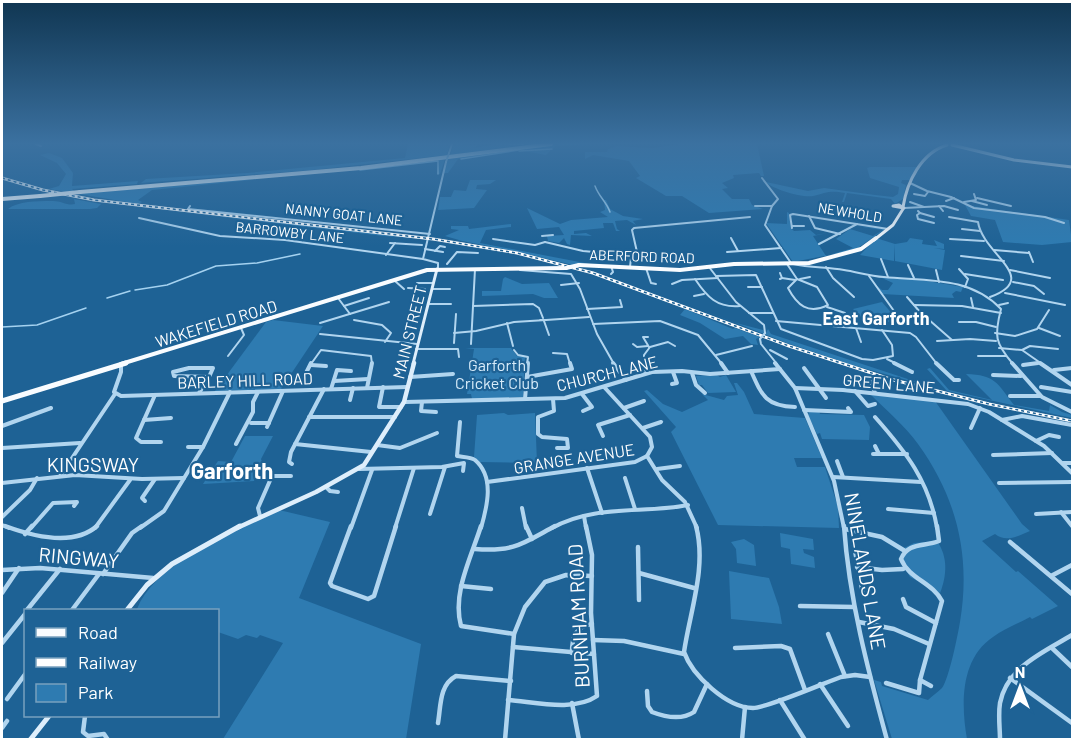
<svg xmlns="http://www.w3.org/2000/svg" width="1074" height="741" viewBox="0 0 1074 741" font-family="Barlow,sans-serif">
  <rect width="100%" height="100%" fill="#1e6295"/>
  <g fill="#2e7bb1">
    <polygon points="408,144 450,144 447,155 312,170 141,183 146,179 247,173 405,158"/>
    <polygon points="454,144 478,145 474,148 496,144 531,144 450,155"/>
    <polygon points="560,144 589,144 555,146 546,155 519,150 458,159 448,173 443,173 448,159"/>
    <polygon points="679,144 757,144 764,176 761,176 759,173 733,175 734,178 722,183 728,188 722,189 732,199 749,199 752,205 763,209 709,213 682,196 666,196 636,178 640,176 629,161 593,155 585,159 585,152 607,152 608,149 616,146 653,148"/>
    <polygon points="49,153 62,158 73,173 72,186 138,181 137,184 72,189 77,194 268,178 445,159 440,174 437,174 439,162 436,161 152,190 138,200 142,202 138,204 49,189 59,186 66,174 57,163 40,155"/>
    <path d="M870,167H917L910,180H902L901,183L906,185L903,199L895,204L891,199L847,193L844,202H842L845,193C829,190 826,193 813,196C802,198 772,189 766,182L808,191L824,188L875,195L893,197L898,194L899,187L870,178L867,168Z"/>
    <polygon points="470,180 496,180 490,184 477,185 476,189 487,190 474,208 438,210 440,197 451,197 454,190 466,191"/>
    <path d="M74,199L101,204L97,208L90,209H8C18,201 37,201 51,201C60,200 67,206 75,204Z"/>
    <polygon points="604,200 606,200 610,209 623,216 643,219 633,221 636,225 627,220 615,221 617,229 620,231 616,231 613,223 603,223 604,228 574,231 574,234 586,233 592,236 571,235 570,245 567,244 564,238 559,243 548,241 547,236 564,235 559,227 537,229 527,208 560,224 571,220 608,217 600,212 605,210"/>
    <polygon points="965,205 1069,220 1072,242 1042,245 1003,242 995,220 971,216"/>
    <polygon points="787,212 789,213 791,228 794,231 810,230 816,235 828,233 813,236 826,256 853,248 836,239 850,229 873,236 883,230 856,226 885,229 855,250 793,262 766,223 787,224"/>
    <polygon points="189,213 190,213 428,239 384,236"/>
    <polygon points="511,224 511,227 486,230 480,243 590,264 573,265 514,251 457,240 459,240 445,236 459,230 451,229 451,226 468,226 469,229"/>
    <polygon points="876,238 895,244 907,242 910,238 923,240 922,244 937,246 934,240 944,244 944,249 934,248 945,250 942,270 895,261 895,244 894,261 860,255"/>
    <polygon points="505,277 522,284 549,283 558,298 544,298 533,294 482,296 482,291 501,291 503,279"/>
    <polygon points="882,278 915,279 963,287 961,292 956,291 952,294 954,298 882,294 876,285 882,290 888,290 893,283"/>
    <polygon points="882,302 900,323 864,320 853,309"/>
    <polygon points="689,305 736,323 763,330 766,333 768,329 771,334 932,387 852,365 787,343"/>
    <polygon points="685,309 733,329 735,328 760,337 756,339 758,345 751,344 743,336 725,339 700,323 680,315"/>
    <polygon points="273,320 323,326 281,389 215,391 266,322"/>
    <polygon points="465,348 511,348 517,356 525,356 523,397 472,399 471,394 467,394 474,349"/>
    <path d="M930,368L949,390L992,400L966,374C996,375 997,383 1014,405L1049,411L1050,405L1062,412L1072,415V418L947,391L927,369Z"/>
    <polygon points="717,375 720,377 726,375 736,392 708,393 702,385 699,385 696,376"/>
    <polygon points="734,383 737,383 744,392 754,414 805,418 822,458 794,458 797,467 825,467 838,507 839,528 718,525 671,432 676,427 644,391 647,390 663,404 682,412 708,400 702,394 724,400 727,396 738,395"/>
    <path d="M870,394L935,401L1022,524L1030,531C1018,536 1006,543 995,534L982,541L1016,572L1018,571L1058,606L1032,619L1030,617C1017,624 1004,629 993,637C960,659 961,705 967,739H892L874,680L881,682L882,686L928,700C932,696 938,692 942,688C949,679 958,634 960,622C971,556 957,498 918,444C905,426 886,410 870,394Z"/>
    <polygon points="819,411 820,414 864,415 870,427 869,440 822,439 820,433 817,434 808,415 809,412"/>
    <polygon points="504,413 508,415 535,413 537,463 480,462 474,457 477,415"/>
    <polygon points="245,436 273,436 261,459 262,462 254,481 203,484 218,461 231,462"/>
    <path d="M279,510L330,522L299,598L421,644L406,739H223L283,643L260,635L257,638L246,635L238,639L218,632V610L137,609C156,562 234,532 279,510Z"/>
    <polygon points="780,533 813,539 814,550 803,549 804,553 814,557 815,568 791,564 790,549 781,547"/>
    <polygon points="744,539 754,545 756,566 737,563 736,549 731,542"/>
    <path d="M937,541C948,557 947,575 940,593L910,577L904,567L903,557L904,548L914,543Z"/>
    <polygon points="729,571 769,578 779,607 782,624 731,619"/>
  </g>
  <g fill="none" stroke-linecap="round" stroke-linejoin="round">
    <g stroke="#a5d2f0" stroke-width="1.5">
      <polyline points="510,144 523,144"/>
      <polyline points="519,151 552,149"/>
      <polyline points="461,159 519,150"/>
      <polyline points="360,170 438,161 438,174"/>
      <path d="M595,186C599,197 606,201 610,212"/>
      <polyline points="135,290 167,285 216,266 257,263 300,254"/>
      <polyline points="107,298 130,291"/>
      <polyline points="2,327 37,325 86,308"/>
    </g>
    <g stroke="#b1d5ef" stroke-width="2">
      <polyline points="36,144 41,146"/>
      <polyline points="762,178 778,199 772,206 765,225 791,263"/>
      <polyline points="910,183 927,191 951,197 974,208 1045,217 1064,223"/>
      <polyline points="914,194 925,196 928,192"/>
      <polyline points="977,198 1011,206"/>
      <polyline points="946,201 954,198"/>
      <polyline points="972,201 987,205"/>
      <polyline points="910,202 924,207"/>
      <polyline points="964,202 976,200 974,194"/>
      <polyline points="190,206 188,209 430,234"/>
      <polyline points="755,206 772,206"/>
      <polyline points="939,206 943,211"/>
      <polyline points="904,208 944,206 958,210"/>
      <polyline points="918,211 920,213 917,215 918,219 934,223"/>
      <polyline points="920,213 934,217"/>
      <polyline points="809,216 815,228 840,234"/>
      <path d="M949,217L978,222C983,255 1042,278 990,297"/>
      <polyline points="139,218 220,236 285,240 423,259"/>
      <polyline points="792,226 804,226"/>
      <polyline points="792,228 790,215 793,214 888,229"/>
      <polyline points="962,229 980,231"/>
      <polyline points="542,236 553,235"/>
      <polyline points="731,238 738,251"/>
      <polyline points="493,239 535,245 545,242"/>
      <polyline points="950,239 984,241"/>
      <polyline points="545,242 583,251 627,255 631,258 630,267"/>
      <polyline points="390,243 422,245"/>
      <polyline points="819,244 857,224"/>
      <polyline points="425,249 443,252"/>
      <polyline points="994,250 1029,253"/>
      <polyline points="435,251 440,246 445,247"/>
      <polyline points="727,252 781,248"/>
      <polyline points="1029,252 1033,262"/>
      <polyline points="386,255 395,243"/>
      <polyline points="961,256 1004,261"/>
      <polyline points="630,257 637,252 632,230 634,228 750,217"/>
      <polyline points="881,259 888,277"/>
      <polyline points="447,264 457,252 478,253"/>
      <polyline points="787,264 797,279"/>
      <path d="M793,264C810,268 827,267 844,270C857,272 870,276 884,277C926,281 970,276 1001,309C994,336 995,343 1013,364"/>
      <polyline points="908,265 914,278"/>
      <polyline points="611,266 613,272 611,274"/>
      <polyline points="826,267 833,278 854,297"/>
      <polyline points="646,268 651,283 656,284"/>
      <polyline points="959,269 968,279 965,287"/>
      <polyline points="520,270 571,274 580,289 597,334 614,364"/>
      <polyline points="936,270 939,282"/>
      <polyline points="1010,270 1050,278"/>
      <polyline points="780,273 782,278 780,279"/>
      <polyline points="965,274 1003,280"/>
      <polyline points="716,276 756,275 781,329 862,359 873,360 893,356 892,345 882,330"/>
      <polyline points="869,276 904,325"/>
      <polyline points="782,278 795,280"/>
      <path d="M695,279C707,297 717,308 740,306"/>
      <path d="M797,279L817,287L828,305C808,315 797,305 788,288Z"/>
      <polyline points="800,279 810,277"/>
      <polyline points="395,281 404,289"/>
      <polyline points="1013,282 1034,286 1044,294"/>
      <polyline points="417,283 433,283"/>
      <polyline points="672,284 682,280 718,278"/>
      <polyline points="561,285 579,283"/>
      <polyline points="748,287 762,287"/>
      <polyline points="408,288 425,289"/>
      <polyline points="432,289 450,289"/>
      <polyline points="1005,293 1065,305"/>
      <polyline points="694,296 704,294"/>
      <polyline points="907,297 920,312 952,340"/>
      <polyline points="338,298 350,314"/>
      <polyline points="971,298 973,307"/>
      <polyline points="428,304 451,304"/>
      <polyline points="914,305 962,306 1001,313"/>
      <polyline points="999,305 1008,303"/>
      <polyline points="344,306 369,298"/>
      <polyline points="473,306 533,304 539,308 543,318"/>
      <polyline points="827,307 845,313"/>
      <polyline points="587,309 622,307 620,300"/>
      <polyline points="749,313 773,313"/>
      <polyline points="898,318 925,317"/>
      <polyline points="354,320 382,325 391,333 385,342"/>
      <polyline points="546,320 589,317"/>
      <polyline points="544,321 549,335"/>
      <polyline points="776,321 910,333 916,337 937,364"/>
      <polyline points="959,322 976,322 996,327"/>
      <polyline points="320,323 389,302"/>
      <polyline points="507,323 513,346"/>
      <polyline points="593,324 660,321 698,335 722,364"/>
      <polyline points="856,328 861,342"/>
      <polyline points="1039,328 1060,336"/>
      <polyline points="454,333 476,331 514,322 546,320 540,320"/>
      <polyline points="995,333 1015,336 1037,329 1049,310"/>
      <polyline points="320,334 417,344"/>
      <polyline points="648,337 643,337 649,347"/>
      <polyline points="937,341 970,339 996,341"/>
      <polyline points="454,343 456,314"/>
      <polyline points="471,344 475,269"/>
      <polyline points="633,344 637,347 648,346"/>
      <polyline points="999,348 1022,350 1042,364"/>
      <polyline points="416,349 458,349 459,357"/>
      <polyline points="514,350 518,355 528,357 527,364"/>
      <polyline points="770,350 787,359"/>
      <polyline points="1022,350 1030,346 1058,349"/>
      <polyline points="553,353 567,354 570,364"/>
      <polyline points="716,355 752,346"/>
      <polyline points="228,356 244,335 241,328"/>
      <polyline points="978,356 1006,356"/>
      <polyline points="887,359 897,364"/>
      <polyline points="311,364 321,350 371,356 372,364"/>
      <polyline points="644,364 644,355 650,347 668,342 675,346"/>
      <polyline points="1029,364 1038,363"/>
    </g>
    <g stroke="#b1d5ef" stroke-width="4">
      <polyline points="613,363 626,380"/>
      <polyline points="643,363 647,372"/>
      <polyline points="721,363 728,373"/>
      <polyline points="894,363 912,372"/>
      <polyline points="936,363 954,380 959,380"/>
      <polyline points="1012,363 1042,397 1072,412"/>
      <polyline points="1040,363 1072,385"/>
      <polyline points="121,364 121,372 114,392 121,396 407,387"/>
      <polyline points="311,365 326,366"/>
      <polyline points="1023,365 1038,363"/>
      <polygon points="189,368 213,368 209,377 174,376 173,372"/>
      <polyline points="804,368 826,398"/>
      <polyline points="1054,370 1072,368"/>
      <path d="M751,371C762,396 766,406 795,407"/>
      <polyline points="306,373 311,363"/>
      <polyline points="692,373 696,385 705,393"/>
      <polyline points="993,375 1021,376"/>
      <polyline points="410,377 453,374"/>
      <polyline points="527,377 572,369 570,363"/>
      <polyline points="870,379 875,393"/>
      <polyline points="334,381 368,379"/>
      <polyline points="672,384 677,383 673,372"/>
      <polyline points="383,387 379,407 401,407"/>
      <polyline points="1041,387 1072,392"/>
      <polyline points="367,388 372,363"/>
      <polyline points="795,388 843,390 968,404 989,412 1044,446 1072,473"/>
      <polyline points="331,389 337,370 351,371"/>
      <polyline points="855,391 868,406 875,404"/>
      <polyline points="199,393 209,377"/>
      <polyline points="582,394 592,407 583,411"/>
      <polyline points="155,395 136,438 141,442 161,442"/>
      <polyline points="1010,396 1040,396"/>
      <polyline points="525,399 528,363"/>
      <polyline points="553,399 554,411 538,417 538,434 542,437 567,439 568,448 557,448"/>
      <polyline points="350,400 353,388"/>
      <polyline points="422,402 421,411 436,412"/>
      <polyline points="624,408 644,401"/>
      <polyline points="804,410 851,412 848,408"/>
      <polyline points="309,417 395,417"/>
      <path d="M875,417C906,452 929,481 937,528"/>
      <polyline points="144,420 171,418"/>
      <polyline points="1002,420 1022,416 1072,425"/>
      <path d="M460,422L457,456C463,457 471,457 475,460C495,477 487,507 481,528"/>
      <polyline points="251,423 269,423"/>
      <polyline points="2,426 51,408"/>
      <polyline points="267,427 283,391"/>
      <polyline points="643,428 661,422"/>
      <polyline points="971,428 980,408"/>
      <polyline points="603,436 598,425 630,415"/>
      <polyline points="1036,441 1049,435 1059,437"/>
      <polyline points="236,444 253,412 253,402 258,392"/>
      <polyline points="295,444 371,452"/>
      <polyline points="377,445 400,448 437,433"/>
      <polyline points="875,446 879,454"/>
      <polyline points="188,447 203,447"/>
      <polyline points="2,448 80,443"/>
      <polyline points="873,454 907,454"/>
      <polyline points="993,455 1052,453"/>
      <polyline points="647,456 662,480 685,502 697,528"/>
      <polyline points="837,461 843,477"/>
      <polyline points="1063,463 1072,463"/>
      <polyline points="292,464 289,462 291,452 324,389"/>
      <polyline points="587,468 602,513"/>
      <polyline points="359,469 442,467 464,463 463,471"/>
      <polyline points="657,469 680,466"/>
      <polyline points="60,476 115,394"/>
      <polyline points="833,477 921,482"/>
      <polyline points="625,478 635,509"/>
      <polyline points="487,482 635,462 647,456 652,447 650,437 605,388"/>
      <polyline points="2,483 75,475 142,479 184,478"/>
      <polyline points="999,483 1072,482"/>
      <polyline points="326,487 330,491 338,492"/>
      <polyline points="145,501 142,498 155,479"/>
      <polyline points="522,508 526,528"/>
      <polyline points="888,509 934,513"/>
      <polyline points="1061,512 1072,526"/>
      <polyline points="430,514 445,467"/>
      <polyline points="1036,514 1072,512"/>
      <polyline points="260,516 258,508 272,476 291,476"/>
      <polyline points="584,516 586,528"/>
      <polyline points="2,517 30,490 37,478"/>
      <polyline points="2,525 9,528"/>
      <polyline points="31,528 53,503 77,502 74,506"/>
      <polyline points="95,528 130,480"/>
      <polyline points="140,528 164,511 203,447 230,392"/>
      <polyline points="351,528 372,470"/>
      <polyline points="395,528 414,468"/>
      <path d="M552,528C594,504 644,514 688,505"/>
    </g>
    <g stroke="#b1d5ef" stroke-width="4.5">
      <path d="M5,526C32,536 73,547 97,526"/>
      <polyline points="351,526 330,583 332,586 368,599 374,596 396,526"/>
      <path d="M481,526C471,558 452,593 461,626L514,634"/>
      <polyline points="526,526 532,539"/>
      <path d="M696,526C707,567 690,611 684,652C692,675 727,708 753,708C767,708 824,683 841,677L855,675L870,677"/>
      <polyline points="845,529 882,537 905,551"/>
      <polyline points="25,534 32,526"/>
      <polyline points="1010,542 1072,594"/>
      <polyline points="854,545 863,594"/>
      <polyline points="638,547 639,600"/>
      <path d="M475,549C514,552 522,544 555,526"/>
      <polyline points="857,567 882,570 903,569"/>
      <polyline points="2,570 40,568 153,578"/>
      <polyline points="639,573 694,588"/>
      <polyline points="103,574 132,533 142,526"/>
      <polyline points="1051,576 1072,565"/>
      <polyline points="461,586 491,589"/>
      <polyline points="2,593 19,568"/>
      <polyline points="903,599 906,607 936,623"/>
      <polyline points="800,606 854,607"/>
      <polyline points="27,610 60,569"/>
      <polyline points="72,610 99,574"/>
      <polyline points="859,622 894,629 929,644"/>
      <polyline points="828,634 845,676"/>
      <polyline points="593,640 624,641 684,654"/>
      <polyline points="2,643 26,613"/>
      <polyline points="513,647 594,654"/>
      <polyline points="735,648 781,646 790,649 805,690"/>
      <polyline points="1052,648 1072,667"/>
      <path d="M572,653C572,638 575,626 592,624"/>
      <polyline points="1010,678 1072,723"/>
      <path d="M920,680L942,601C932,582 909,579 901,559C908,542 924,547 939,541L937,526"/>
      <polyline points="886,683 919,693 920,680 931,686"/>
      <polyline points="820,684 848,726"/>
      <path d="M647,691L648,706L652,712C665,717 682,720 694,712L707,684"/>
      <polyline points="7,699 26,673"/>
      <path d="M508,700C535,702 574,712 597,696L591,613L592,555L586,526"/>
      <polyline points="780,700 805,740"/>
      <polyline points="572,703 579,740"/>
      <polyline points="85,716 83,732 88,736 104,734 108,740"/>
      <path d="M438,723C441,706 439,685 456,676L511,681"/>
      <polyline points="2,728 7,721"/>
      <polyline points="505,740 514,634 525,607 545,582 566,575 592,576"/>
      <polyline points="742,740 745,707"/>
      <path d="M1000,740C1000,728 998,715 1000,703C1007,667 1044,652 1072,635"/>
    </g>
    <g stroke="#b1d5ef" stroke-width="2">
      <polyline points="449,153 452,144"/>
      <polyline points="709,267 736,302 764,325 765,333"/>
      <polyline points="438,268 438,263 423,259 446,162"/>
      <polyline points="760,339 761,344 777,364"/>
    </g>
    <g stroke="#b1d5ef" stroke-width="4">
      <polyline points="775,363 795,388 834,481 844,528"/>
      <polyline points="405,402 565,398 652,372 682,371 710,374 780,369"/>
    </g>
    <path stroke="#b1d5ef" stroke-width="4.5" d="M844,526C849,599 868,670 887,740"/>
    <polyline stroke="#deeefb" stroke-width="3" points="413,364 437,269"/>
    <polyline stroke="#deeefb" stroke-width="4.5" points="237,528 316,492 364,465 404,402 414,363"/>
    <g stroke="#deeefb" stroke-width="5">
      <polyline points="127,610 147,585 172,564 240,526"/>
      <polyline points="30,740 49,716"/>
    </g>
    <g stroke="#f9fcff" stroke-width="3">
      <polyline points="952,145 1014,160 1072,167"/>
      <polygon points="899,205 904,208 893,206"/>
      <path d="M903,207C907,182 921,153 947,145"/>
      <polyline points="874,240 893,225 903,209"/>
    </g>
    <g stroke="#f9fcff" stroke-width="4">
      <polyline points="579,265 680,270 734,264 809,263 861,249 876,238"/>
      <polyline points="121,364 427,270 566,268"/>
    </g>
    <polyline stroke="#f9fcff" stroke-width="5" points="2,401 126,363"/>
    <g stroke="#fff" stroke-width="4">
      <polyline points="80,192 361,168 551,144"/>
      <polyline points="2,199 40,196"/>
    </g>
    <g stroke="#fff" stroke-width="3">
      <polyline id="rail" points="2,178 43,190 94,200 433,239 517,253 593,273 789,346 890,379 989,404 1072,421"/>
    </g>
    <use href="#rail" stroke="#1e6295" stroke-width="1.5" stroke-dasharray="3" stroke-linecap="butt"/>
    <g stroke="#b1d5ef" stroke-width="2">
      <polyline points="446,162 449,153"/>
      <polyline points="760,339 765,333"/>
    </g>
    <polyline stroke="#f9fcff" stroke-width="4" points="566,268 579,265"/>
    <polyline stroke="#fff" stroke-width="4" points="40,196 80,192"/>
  </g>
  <linearGradient id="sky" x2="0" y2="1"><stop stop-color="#103652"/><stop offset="0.58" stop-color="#3b71a0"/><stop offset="1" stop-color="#3b71a0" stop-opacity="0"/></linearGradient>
  <rect width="1074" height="247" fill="url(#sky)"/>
  <g text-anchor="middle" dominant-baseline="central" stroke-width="4.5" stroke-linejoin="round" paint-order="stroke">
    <g font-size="14" fill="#fff" stroke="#1e6295">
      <text transform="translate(850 212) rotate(9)">NEWHOLD</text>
      <text transform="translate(344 214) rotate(6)">NANNY GOAT LANE</text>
      <text transform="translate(290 232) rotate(6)">BARROWBY LANE</text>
      <text transform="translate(642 256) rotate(2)">ABERFORD ROAD</text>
    </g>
    <g font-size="16" fill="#fff" stroke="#1e6295">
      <text transform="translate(216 323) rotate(-17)">WAKEFIELD ROAD</text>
      <text transform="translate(409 332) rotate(-76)">MAIN STREET</text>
      <text transform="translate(607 373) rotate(-14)">CHURCH LANE</text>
      <text transform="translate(245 380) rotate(-2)">BARLEY HILL ROAD</text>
      <text transform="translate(889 383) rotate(5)">GREEN LANE</text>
      <text transform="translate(574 458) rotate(-9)">GRANGE AVENUE</text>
    </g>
    <g font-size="16" fill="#d8ecfa" stroke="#1e6295">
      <text x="497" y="364">Garforth<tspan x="497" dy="18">Cricket Club</tspan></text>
    </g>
    <g font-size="18" font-weight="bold" fill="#fff" stroke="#1e6295">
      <text x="876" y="318">East Garforth</text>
    </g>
    <g font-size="20" fill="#fff" stroke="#1e6295">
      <text x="93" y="464">KINGSWAY</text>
      <text transform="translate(79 557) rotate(5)">RINGWAY</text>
      <text transform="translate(866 571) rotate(80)">NINELANDS LANE</text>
      <text transform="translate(578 616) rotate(-93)">BURNHAM ROAD</text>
    </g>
    <g font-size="22" font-weight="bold" fill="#fff" stroke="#1e6295">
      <text x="232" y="470">Garforth</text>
    </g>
  </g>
  <rect width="1074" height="741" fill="none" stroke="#ffffff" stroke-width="6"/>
  <rect x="24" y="609" width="195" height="108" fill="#1e6295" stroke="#78a1bf" stroke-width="1.5"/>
  <rect x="36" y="628" width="30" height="9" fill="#f9fcff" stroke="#78a1bf" stroke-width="1.5"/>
  <text x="78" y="639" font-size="18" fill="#ffffff">Road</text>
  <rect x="36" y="658" width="30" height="9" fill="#ffffff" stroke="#78a1bf" stroke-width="1.5"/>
  <text x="78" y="669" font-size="18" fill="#ffffff">Railway</text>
  <rect x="36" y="684" width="30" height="18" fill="#2e7bb1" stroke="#78a1bf" stroke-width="1.5"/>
  <text x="78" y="699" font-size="18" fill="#ffffff">Park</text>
  <g transform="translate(1020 687)" stroke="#1e6295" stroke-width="4.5" paint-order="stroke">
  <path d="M0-4.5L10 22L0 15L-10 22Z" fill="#ffffff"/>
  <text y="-9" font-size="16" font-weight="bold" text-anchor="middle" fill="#ffffff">N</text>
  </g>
</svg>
